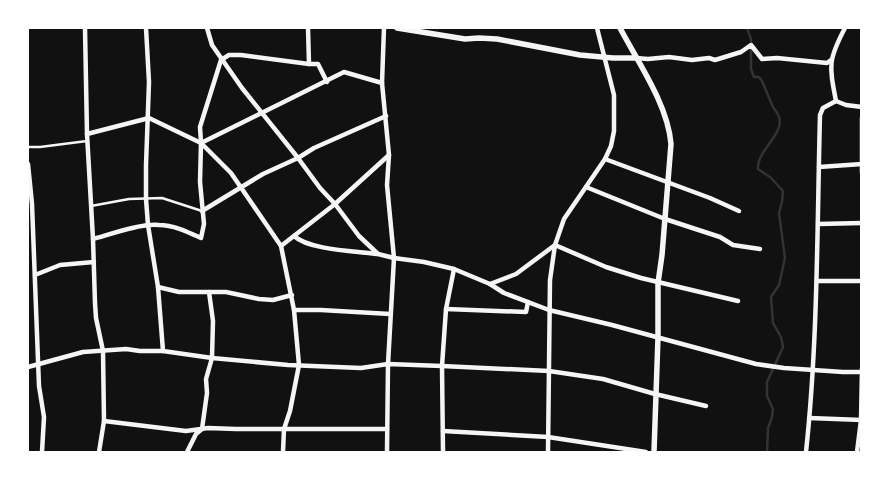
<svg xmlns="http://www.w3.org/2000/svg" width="889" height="480" viewBox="0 0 889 480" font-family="Arial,sans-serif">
  <rect width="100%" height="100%" fill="#111"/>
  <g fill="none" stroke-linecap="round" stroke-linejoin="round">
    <path stroke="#333" stroke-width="2.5" d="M747,28L751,39V69L754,77H759L762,81C766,90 769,98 773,107C775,110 778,113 779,117C785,134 756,151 758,169L770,177L783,191L782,202L779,213L785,258L779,285L771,297L773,323L781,337L783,347L767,382V396L773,409L772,417L768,428L767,452"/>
    <g stroke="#f5f5f5" stroke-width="2.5">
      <polyline points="28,147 40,147 87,141"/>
      <polyline points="91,206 129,199 162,198 202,211"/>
    </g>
    <g stroke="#f5f5f5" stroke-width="4.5">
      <polyline points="85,28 87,134 93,239 95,303 96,318 103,351 104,421 99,452"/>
      <polyline points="146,28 149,82 146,165 146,199 148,225 158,287 163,351"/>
      <polyline points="207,28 212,45 242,88 298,158 320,188 335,204 359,236 378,254 394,258 424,262 454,269 490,284 504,293 549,310 612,325 756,364 784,368 843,372 862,372"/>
      <polyline points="308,28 309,64 318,64 327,82"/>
      <polyline points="384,28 382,83 389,155 387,185 394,258 388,364 387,452"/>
      <polyline points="636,58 648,59 669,57 692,60 709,58 715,60 741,52 751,45 762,59 777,58 827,63 831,60"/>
      <path d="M836,101C829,65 828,60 845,28"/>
      <polyline points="836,101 846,105 862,107"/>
      <polyline points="862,118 862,173"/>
      <polyline points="87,134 149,118 201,143 231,173 281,246 294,310 299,365 290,411 284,429 283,452"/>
      <polyline points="201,143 344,72 382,83"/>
      <polyline points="605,159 710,198 739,211"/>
      <polyline points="28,164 32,204 39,386 44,417 42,452"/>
      <polyline points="819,167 862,164"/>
      <polyline points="586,187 665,219 720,237 733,245 760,249"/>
      <polyline points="202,211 263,174 298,158 314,148 386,116"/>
      <polyline points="818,224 862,223"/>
      <path d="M294,236C309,250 355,251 377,254"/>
      <path d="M93,239C111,234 142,223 159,225C174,225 188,232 201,238L204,224L200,182L201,143L200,127L221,60L229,55H241L309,64"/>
      <polyline points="281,246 335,204 389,155"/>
      <polyline points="35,275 60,265 94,262"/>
      <polyline points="817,281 862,281"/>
      <polyline points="490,284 516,274 555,245 606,267 641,278 738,301"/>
      <polyline points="158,287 179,292 226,292 259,299 273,300 292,295"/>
      <polyline points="446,309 526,312 528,302"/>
      <polyline points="294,310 321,310 390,314"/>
      <polyline points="28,367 83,352 126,349 140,351 163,351 212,358 288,365 361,368 388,364 442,366 549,371 603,379 655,394 706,406"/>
      <polyline points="809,418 862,420"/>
      <polyline points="104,421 186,431 208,428 236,429 387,429"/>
      <polyline points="443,431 548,437 646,452"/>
      <polyline points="187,452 196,434 202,429 207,393 206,379 212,358 213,321 209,292"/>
      <polyline points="443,452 442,366 446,309 454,269"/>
      <polyline points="548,452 550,280 555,245 564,219 605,159 611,146 614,131 614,95 597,28"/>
      <path d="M806,452C818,340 817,228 820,115L823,108L836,101"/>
      <polyline points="857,452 861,420 862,368"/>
    </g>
    <g stroke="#f5f5f5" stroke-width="5.5">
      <polyline points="397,28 465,39 479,38 497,39 580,55 613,58 636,58"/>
      <path d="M620,28C638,62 668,105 671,144L662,255L658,283V337L654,452"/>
    </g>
  </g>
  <rect width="889" height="480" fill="none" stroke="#ffffff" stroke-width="58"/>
</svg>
